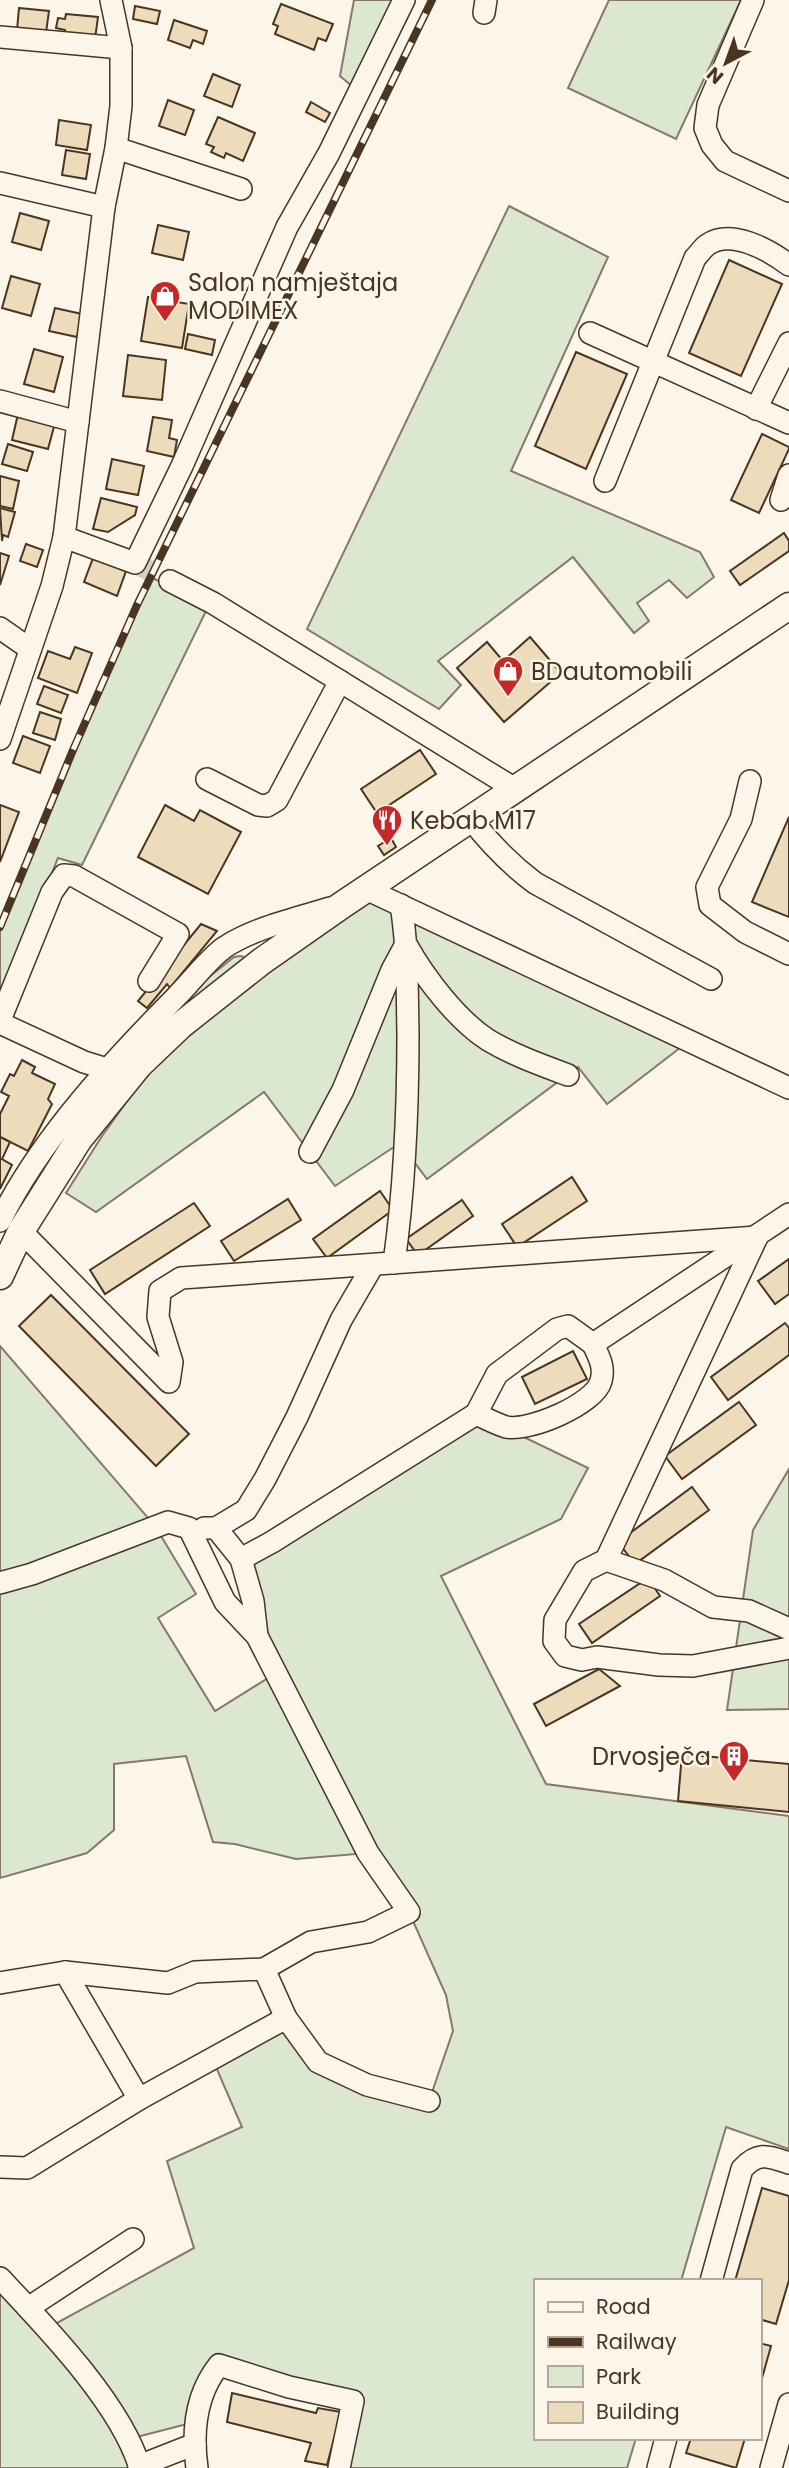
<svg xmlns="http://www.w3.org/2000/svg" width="789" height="2468" viewBox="0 0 789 2468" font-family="Poppins,sans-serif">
  <rect width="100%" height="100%" fill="#fbf6e9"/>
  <g fill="#dce7d0" stroke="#887966" stroke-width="2">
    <polygon points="354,0 404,0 359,92 340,76"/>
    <polygon points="609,0 741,0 676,139 568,88"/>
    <polygon points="509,206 608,257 511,471 700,552 714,577 687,598 669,580 637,603 649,621 634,633 573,557 438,661 461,685 439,709 307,629"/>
    <polygon points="151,577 208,607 82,865 58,858 13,970 0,996 0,927 4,915"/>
    <polygon points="366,889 689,1041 607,1104 578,1067 427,1179 400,1143 335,1186 264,1092 96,1212 66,1193 102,1136 185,1021"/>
    <polygon points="240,956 245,957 245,960 16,1221 11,1219 56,1144 179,1001 234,957"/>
    <polygon points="0,1346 155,1526 196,1594 158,1618 215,1711 276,1673 241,1559 476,1414 588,1468 561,1519 441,1576 546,1784 789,1816 789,2149 726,2127 681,2281 535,2281 535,2438 636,2438 627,2468 340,2468 352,2401 219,2365 195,2422 129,2439 140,2468 0,2468 0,2278 46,2329 194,2248 167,2161 242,2127 212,2058 286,2018 318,2062 429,2101 453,2031 446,1995 409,1912 368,1853 296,1859 235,1844 213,1842 186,1756 114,1764 114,1830 87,1853 0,1878"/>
    <polygon points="789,1469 789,1709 727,1710 753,1530"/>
  </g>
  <g fill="#ecdcbc" stroke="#4a3520" stroke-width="2">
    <polygon points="281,4 333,24 326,41 318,38 314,50 275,34 278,26 273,24"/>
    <polygon points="135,6 160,11 157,24 133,19"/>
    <polygon points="19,8 49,11 46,33 17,30"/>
    <polygon points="66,14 98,17 95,39 64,36 65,30 56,28 58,18 65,19"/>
    <polygon points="174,20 207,31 203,44 193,40 190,48 168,40"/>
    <polygon points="213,74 240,85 232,107 204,96"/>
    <polygon points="168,100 194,110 185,135 159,126"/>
    <polygon points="311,102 330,113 325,122 306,112"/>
    <polygon points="218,117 255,133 243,161 226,153 224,158 211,152 214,147 206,144"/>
    <polygon points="59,120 91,125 87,150 56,145"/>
    <polygon points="66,150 90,154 86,179 62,175"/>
    <polygon points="20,213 49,221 41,250 12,242"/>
    <polygon points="158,225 189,232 183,260 152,253"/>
    <polygon points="729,260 782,284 741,376 689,353"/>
    <polygon points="11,276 40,284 31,316 2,308"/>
    <polygon points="148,297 189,304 182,348 141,341"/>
    <polygon points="55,308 82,314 77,337 49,331"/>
    <polygon points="188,334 215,340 212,355 185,349"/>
    <polygon points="34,349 63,357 54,392 24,384"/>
    <polygon points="576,352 627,374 586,469 535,446"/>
    <polygon points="128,355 166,360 162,400 123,396"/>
    <polygon points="18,414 55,423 48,449 12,440"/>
    <polygon points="153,417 172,420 169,438 177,440 174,457 147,451"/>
    <polygon points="762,434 789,447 789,449 759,513 731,500"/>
    <polygon points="8,444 33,452 27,471 2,464"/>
    <polygon points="112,459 144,466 138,495 106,489"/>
    <polygon points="0,476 19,481 13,509 0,506"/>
    <polygon points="101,498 137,507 135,515 108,532 93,529"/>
    <polygon points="0,508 15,512 8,537 3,535 2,541"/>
    <polygon points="784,533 789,541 789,551 740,585 730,571"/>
    <polygon points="26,544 43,550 37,567 20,561"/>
    <polygon points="0,553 9,556 0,585"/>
    <polygon points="93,558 126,571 117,596 84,582"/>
    <polygon points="530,637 561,673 504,722 457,668 487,642 503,661"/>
    <polygon points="75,647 92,653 77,693 38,678 48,651 70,659"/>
    <polygon points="44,686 68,695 61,713 37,704"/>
    <polygon points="40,712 61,719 55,740 33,733"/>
    <polygon points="23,736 50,746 40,773 13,763"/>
    <polygon points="420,750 436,774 377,813 361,789"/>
    <polygon points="0,805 19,812 0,862"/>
    <polygon points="165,805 194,821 200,810 241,832 208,894 138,857"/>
    <polygon points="789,817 789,917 752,902"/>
    <polygon points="391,838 396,847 384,855 378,846"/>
    <polygon points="201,924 217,931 170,988 167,984 147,1008 138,1001"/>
    <polygon points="22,1060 35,1067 32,1073 55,1084 48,1099 52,1104 28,1151 0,1137 0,1114 9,1096 1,1092 10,1074 14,1076"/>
    <polygon points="0,1137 10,1142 2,1159 12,1165 0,1189"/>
    <polygon points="572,1177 587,1201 517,1247 502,1224"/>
    <polygon points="380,1191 393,1210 327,1258 313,1239"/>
    <polygon points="288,1199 301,1220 234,1261 221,1241"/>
    <polygon points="462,1200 473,1216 418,1255 406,1239"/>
    <polygon points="194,1203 210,1226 105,1294 90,1270"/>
    <polygon points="789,1259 789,1294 775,1304 758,1281"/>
    <polygon points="51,1295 189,1434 156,1466 19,1326"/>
    <polygon points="785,1323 789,1328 789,1355 728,1400 711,1377"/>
    <polygon points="573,1351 587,1379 535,1404 522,1377"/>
    <polygon points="739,1402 756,1425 682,1479 665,1456"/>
    <polygon points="692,1487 709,1510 635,1564 618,1542"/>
    <polygon points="648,1578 660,1596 592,1643 579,1624"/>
    <polygon points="599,1669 620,1686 546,1726 534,1704"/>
    <polygon points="682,1754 789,1764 789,1812 678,1801"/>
    <polygon points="762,2188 789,2196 789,2280 776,2324 759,2319 759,2281 735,2281"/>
    <polygon points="759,2343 771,2346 759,2389"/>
    <polygon points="232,2393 316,2413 318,2408 341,2412 327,2465 305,2461 311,2443 227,2422"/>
    <polygon points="691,2438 745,2438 736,2468 686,2453"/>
  </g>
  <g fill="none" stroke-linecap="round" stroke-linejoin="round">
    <polyline stroke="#d8cfc1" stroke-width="21" stroke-dasharray="21 10" stroke-linecap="butt" points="135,563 170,581"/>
    <g stroke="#4a3520" stroke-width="24">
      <g id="minor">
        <polyline points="753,0 708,105 705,128 712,145 725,161 789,191"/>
        <polyline points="484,13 486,0"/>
        <polyline points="0,37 121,48"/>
        <polyline points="116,148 241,189"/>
        <polyline points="0,183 104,207"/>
        <polyline points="590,333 789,423"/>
        <polyline points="0,401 78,422"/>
        <polyline points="756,409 789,343"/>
        <path d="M605,481L695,258C699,254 703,248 707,245C731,228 769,250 789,265"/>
        <polyline points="781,500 789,475"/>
        <polyline points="64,537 135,563 182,466 287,227 329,153 404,0"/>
        <polyline points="170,581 213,603 515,789"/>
        <polyline points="0,628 30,649"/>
        <polyline points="0,739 52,586 64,537 104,207 116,148 121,106 121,48 111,0"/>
        <polyline points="207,779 258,805 267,806 277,800 340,681"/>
        <polyline points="750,781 741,819 707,887 710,905 745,932 789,954"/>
        <path d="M471,819C490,844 510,864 535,883L711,979"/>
        <polyline points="366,889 789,1088"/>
        <path d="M407,946C425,978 457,1020 488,1040C513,1055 541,1065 568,1075"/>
        <polyline points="0,1020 52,892 64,875 74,876 178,934 149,981"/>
        <polyline points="0,1023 84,1062 110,1070"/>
        <polyline points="310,1152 343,1090 392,970 405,946"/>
        <path d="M0,1221C40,1139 113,1061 177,996C191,982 209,958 225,947C254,928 297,918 330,908"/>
        <polyline points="21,1231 169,1382 172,1362 158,1317 160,1291 181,1278 757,1237"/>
        <polyline points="757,1237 606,1560 584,1571 555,1620 554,1641 565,1656 582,1660 597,1657 659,1665 693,1666 789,1648"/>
        <path d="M394,1263C405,1185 408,1112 408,1033C407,990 408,947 401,905"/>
        <path d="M476,1414C485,1418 496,1424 506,1427C529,1432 595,1404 601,1381C605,1367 599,1357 593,1344"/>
        <polyline points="204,1528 216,1528 241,1559 253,1601 257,1636"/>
        <polyline points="216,1528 246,1510 265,1479 297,1417 341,1320 373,1265"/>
        <polyline points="241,1559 272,1542 476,1414 497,1374 557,1329 568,1326 593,1344 789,1214"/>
        <polyline points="606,1560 664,1580 713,1607 749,1611 789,1629"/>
        <polyline points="0,1583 32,1574 168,1522 189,1528 225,1602 257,1636 368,1853 409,1912 368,1932 311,1942 264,1969"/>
        <polyline points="65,1972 139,2099"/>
        <polyline points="0,1983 65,1972 168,1983 195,1972 264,1969 286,2018 318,2062 367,2085 429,2101"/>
        <polyline points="0,2167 27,2168 139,2099 286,2018"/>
        <path d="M0,2278C45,2326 121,2404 140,2468"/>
        <path d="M711,2281L742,2169C758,2151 768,2156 789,2163"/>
        <polyline points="28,2308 133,2239"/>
        <polyline points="139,2466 195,2444"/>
        <path d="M197,2468C192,2432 196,2394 219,2365L289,2387L353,2401L339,2468"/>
        <polyline points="658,2468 666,2438"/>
        <polyline points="771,2468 789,2404"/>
      </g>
    </g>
    <g stroke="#4a3520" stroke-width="29">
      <polyline id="major" points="0,1276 21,1231 79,1139 139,1065 181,1025 262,961 342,905 789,606"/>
    </g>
    <use href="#minor" stroke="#fbf6e9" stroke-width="21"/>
    <use href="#major" stroke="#fbf6e9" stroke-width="26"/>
    <g stroke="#4a3520" stroke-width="8">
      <polyline id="rail" points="0,927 73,750 137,605 432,0"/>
    </g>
    <use href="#rail" stroke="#fbf6e9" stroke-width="5" stroke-dasharray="16" stroke-linecap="butt"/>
  </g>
  <defs>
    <g id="shop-pin" transform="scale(1.575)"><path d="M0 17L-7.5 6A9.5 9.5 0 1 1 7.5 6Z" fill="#c62828" stroke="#fbf6e9"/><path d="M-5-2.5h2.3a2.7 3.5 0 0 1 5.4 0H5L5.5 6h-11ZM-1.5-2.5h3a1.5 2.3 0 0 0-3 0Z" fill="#fff"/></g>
    <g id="restaurant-pin" transform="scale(1.575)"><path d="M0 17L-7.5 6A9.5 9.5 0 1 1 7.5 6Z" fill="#c62828" stroke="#fbf6e9"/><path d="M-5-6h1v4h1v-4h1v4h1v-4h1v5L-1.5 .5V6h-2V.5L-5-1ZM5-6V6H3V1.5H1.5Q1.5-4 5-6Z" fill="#fff"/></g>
    <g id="building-pin" transform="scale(1.575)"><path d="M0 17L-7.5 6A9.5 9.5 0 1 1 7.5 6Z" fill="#c62828" stroke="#fbf6e9"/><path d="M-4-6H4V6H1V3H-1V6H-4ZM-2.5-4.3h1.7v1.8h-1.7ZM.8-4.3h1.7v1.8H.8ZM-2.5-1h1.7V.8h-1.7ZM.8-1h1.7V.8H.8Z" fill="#fff"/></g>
  </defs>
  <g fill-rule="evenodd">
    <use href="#shop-pin" x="165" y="296"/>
    <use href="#shop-pin" x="508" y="671"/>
    <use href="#restaurant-pin" x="387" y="820"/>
    <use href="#building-pin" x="734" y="1756"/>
  </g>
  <g text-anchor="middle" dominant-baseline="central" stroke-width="5" stroke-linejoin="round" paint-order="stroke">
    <g font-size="24" fill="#4a3520" stroke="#fbf6e9" text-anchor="start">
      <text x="188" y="282">Salon namještaja<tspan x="188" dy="28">MODIMEX</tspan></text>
      <text x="531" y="671">BDautomobili</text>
      <text x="410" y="820">Kebab M17</text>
      <text x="711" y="1756" text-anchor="end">Drvosječa</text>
    </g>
  </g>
  <rect x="534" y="2279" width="228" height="161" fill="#fbf6e9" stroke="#b4a999" stroke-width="2"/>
  <rect x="548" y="2302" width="35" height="10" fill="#fbf6e9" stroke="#b4a999" stroke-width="2"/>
  <text x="596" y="2314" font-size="21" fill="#4a3520">Road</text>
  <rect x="548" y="2337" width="35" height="10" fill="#4a3520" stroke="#b4a999" stroke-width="2"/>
  <text x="596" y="2349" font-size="21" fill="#4a3520">Railway</text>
  <rect x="548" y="2366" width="35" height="21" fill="#dce7d0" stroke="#b4a999" stroke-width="2"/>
  <text x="596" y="2384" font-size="21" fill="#4a3520">Park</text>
  <rect x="548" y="2402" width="35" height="21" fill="#ecdcbc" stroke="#b4a999" stroke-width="2"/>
  <text x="596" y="2419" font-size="21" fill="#4a3520">Building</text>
  <g transform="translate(726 63) rotate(221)" stroke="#fbf6e9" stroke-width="5" paint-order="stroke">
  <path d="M0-5L12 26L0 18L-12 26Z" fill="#4a3520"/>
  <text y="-10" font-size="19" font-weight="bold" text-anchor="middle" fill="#4a3520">N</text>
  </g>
</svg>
